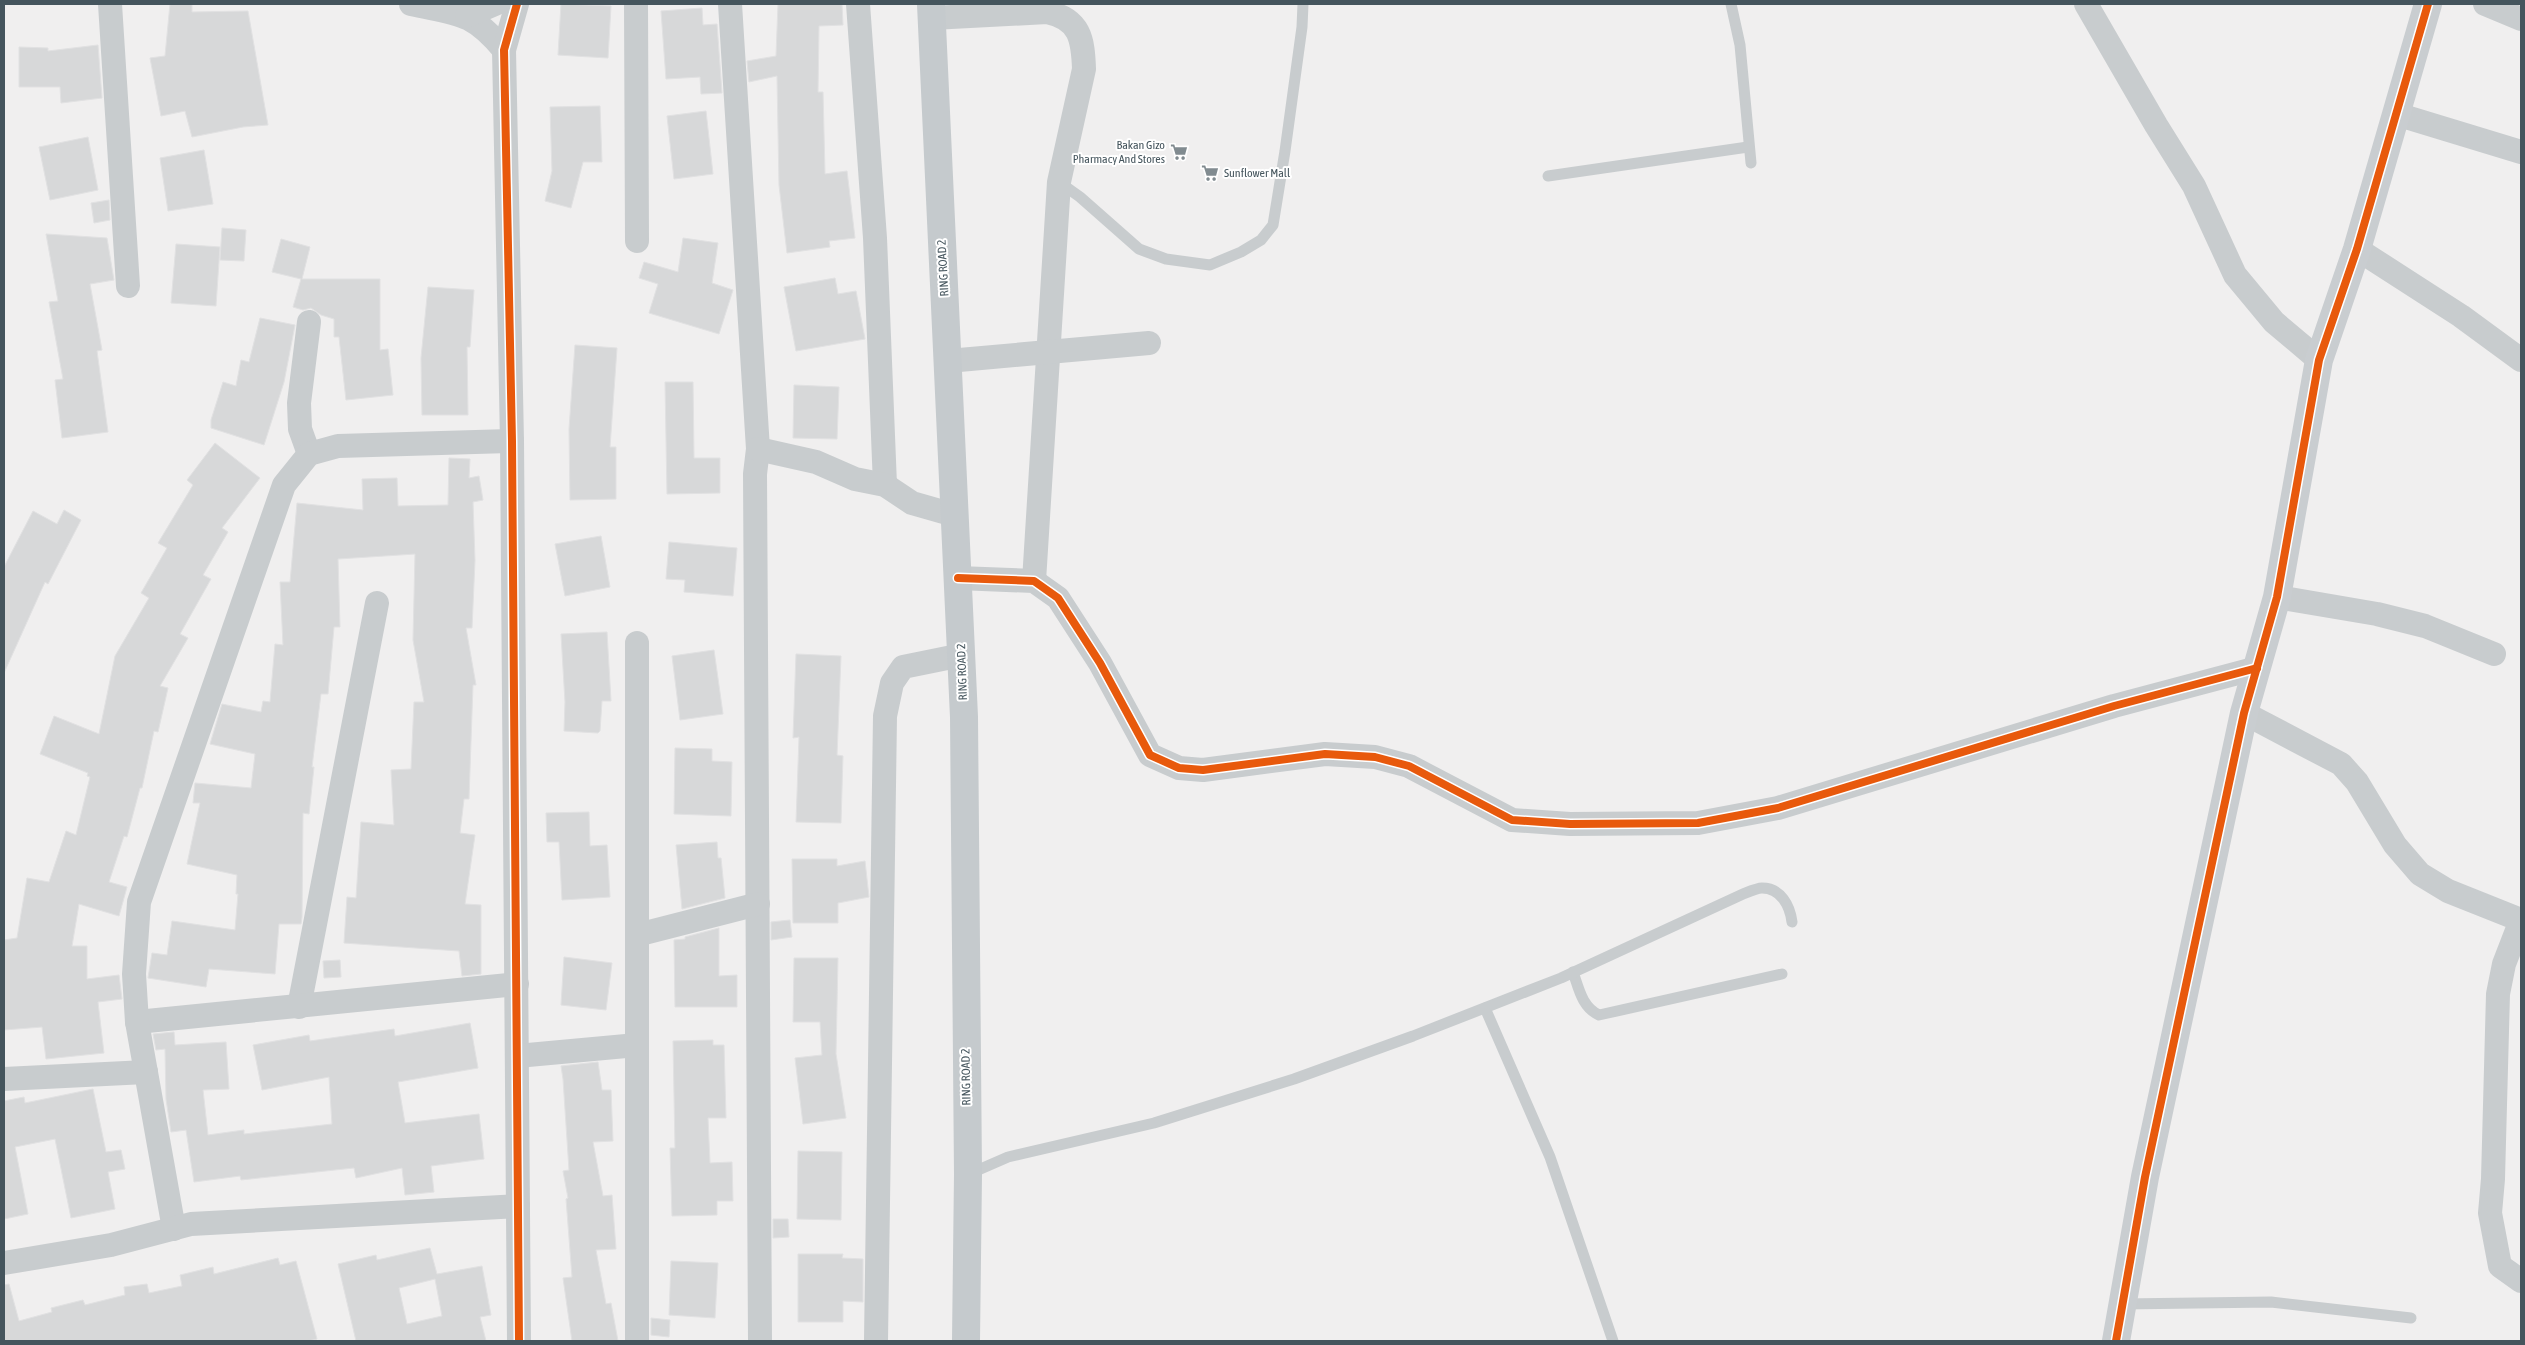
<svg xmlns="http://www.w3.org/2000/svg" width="2525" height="1345" viewBox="0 0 2525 1345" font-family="'Asap Condensed',sans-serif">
  <rect width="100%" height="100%" fill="#f0efef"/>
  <g fill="#d7d8d9" stroke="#e1e1e2" fill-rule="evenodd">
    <polygon points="170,4 192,4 192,12 248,11 268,125 243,127 192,137 185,111 161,116 150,58 165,56"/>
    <polygon points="561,4 611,6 608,58 558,55"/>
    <polygon points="778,4 842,4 843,25 819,26 818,92 823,92 825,174 847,171 855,238 829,241 830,247 787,253 779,185 777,76 749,82 747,61 776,56"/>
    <polygon points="702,8 703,25 717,24 722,93 701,94 700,77 666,79 661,11"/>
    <polygon points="98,45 102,98 61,103 60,87 19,87 19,47 48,48 48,51"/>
    <polygon points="600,106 602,162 583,162 571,208 545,201 552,171 550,107"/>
    <polygon points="706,111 713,174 674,179 667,116"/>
    <polygon points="88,137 98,190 50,200 39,147"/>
    <polygon points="204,150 213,204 168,211 160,158"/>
    <polygon points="109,200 110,220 94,223 91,203"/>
    <polygon points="222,228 246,230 244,261 220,260"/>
    <polygon points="46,234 107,238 114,280 90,284 102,350 97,351 108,432 62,438 55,380 63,379 49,302 58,301"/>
    <polygon points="683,238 718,243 712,283 733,290 719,334 649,313 658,284 639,278 644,262 678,272"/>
    <polygon points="281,239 310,247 302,279 380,279 380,350 388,349 393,395 346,400 339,337 334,337 334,319 321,315 311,308 303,310 293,307 301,279 272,272"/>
    <polygon points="176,244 220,247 216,306 171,303"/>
    <polygon points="835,278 838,294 856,291 865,339 796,351 784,287"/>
    <polygon points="428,287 474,290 470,347 467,347 468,415 422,415 421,358"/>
    <polygon points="260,318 295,325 284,382 264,445 211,428 211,420 223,382 236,386 241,360 249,362"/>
    <polygon points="575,345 617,348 610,447 616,447 616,499 570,500 569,429"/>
    <polygon points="665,382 693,382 694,458 720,458 720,493 667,494"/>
    <polygon points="794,385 839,387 837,439 793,438"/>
    <polygon points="215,443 260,478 222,528 228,532 203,575 211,579 180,634 188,638 160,686 168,688 158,732 154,731 142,788 140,788 127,837 124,836 109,882 127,887 119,916 79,904 72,946 87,946 87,979 119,975 122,999 98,1002 104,1053 46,1059 42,1027 4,1030 4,940 17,938 27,878 49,882 66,831 76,835 90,777 87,776 88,773 40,754 54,716 99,734 115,656 149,598 141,593 167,548 158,543 193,485 187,480"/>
    <polygon points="449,458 470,459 469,478 479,476 483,500 473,502 475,560 472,628 466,628 476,685 473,685 469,799 464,799 460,833 475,835 465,904 481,905 481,974 462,976 459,951 344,943 347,897 356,898 361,822 394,825 391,770 411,769 414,702 424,702 413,640 415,554 338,559 340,627 334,627 328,694 321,694 312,767 314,767 309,814 303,813 302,917 301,924 279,924 275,974 209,969 206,987 148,978 152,953 167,955 172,921 235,930 238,894 236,894 237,875 187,864 200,803 193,803 195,783 251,788 255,754 210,744 222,704 261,712 263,701 270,702 275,644 283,645 280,582 290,582 297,503 363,510 362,479 397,478 398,506 448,505"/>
    <polygon points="64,510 81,520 48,584 45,582 4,673 4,567 33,511 57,524"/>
    <polygon points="601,536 610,587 565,596 555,544"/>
    <polygon points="669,542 737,548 733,596 684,592 685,580 666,579"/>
    <polygon points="607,632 611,701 602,701 600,731 598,733 564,731 565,702 561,634"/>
    <polygon points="714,650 723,714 680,720 672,656"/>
    <polygon points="796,654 841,656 837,755 843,756 841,823 796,822 799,737 793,738"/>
    <polygon points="675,748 712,749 712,761 732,762 731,816 674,814"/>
    <polygon points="589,812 590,846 607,845 610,897 562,900 559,842 547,842 546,813"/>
    <polygon points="717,842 718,858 721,858 725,898 682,909 676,845"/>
    <polygon points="792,859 837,859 837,866 865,861 869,897 838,903 838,923 793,923"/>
    <polygon points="790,920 792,937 771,940 771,922"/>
    <polygon points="719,928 719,976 737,975 737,1007 675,1007 674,940 685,939 685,937"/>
    <polygon points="564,957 612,963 606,1010 561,1005"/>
    <polygon points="794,958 838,958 836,1054 846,1118 803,1124 795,1058 822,1055 820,1022 793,1022"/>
    <polygon points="340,960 341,977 324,978 323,961"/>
    <polygon points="470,1023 478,1068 398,1082 405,1123 479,1114 484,1159 431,1166 434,1192 405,1195 402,1168 356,1178 354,1168 241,1180 240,1176 194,1182 186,1130 171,1132 166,1099 165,1049 156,1050 153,1034 174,1032 175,1045 226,1042 229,1089 203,1090 208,1135 244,1130 244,1134 332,1124 329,1077 262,1090 253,1045 309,1035 310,1041 394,1029 395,1036"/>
    <polygon points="713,1040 713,1045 724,1045 726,1118 708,1118 710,1163 732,1162 733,1201 717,1201 717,1215 672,1216 670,1148 675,1148 673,1041"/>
    <polygon points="598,1062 602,1090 611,1090 613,1141 593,1142 603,1196 612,1195 616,1249 596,1250 606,1304 611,1303 618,1341 572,1341 563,1278 572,1277 566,1199 568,1198 563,1171 569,1170 563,1079 561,1066"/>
    <polygon points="93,1089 106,1152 121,1150 125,1169 108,1172 115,1209 71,1218 55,1139 15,1147 28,1214 4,1219 4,1101 24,1097 25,1103"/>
    <polygon points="798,1151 842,1152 841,1220 797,1219"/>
    <polygon points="773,1219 788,1219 789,1237 773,1238"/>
    <path d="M430,1248L437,1274L482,1266L491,1315L480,1317L486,1341H356L338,1264L376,1255L377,1260ZM435,1279L442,1316L407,1324L399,1288Z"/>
    <polygon points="798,1254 843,1254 842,1258 863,1259 863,1302 843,1301 843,1322 798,1322"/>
    <polygon points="278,1258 280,1265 296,1261 317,1339 308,1341 4,1341 4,1285 9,1284 19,1321 52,1312 51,1308 83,1300 85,1305 125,1295 124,1287 147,1284 149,1293 182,1286 180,1275 213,1267 214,1274"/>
    <polygon points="671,1261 718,1263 715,1318 669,1315"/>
    <polygon points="651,1318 670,1320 669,1337 651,1335"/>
  </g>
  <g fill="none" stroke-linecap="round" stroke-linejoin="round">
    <g stroke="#c8ccce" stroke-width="11">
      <polyline points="1731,4 1740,45 1751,163"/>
      <polyline points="1548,176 1748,147"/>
      <polyline points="1059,182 1080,197 1139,249 1166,259 1210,265 1241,252 1261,240 1273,225 1285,151 1302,27 1303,4"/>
      <path d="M1573,972C1579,989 1582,1007 1599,1015L1782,974"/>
      <polyline points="1485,1008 1550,1157 1613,1341"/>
      <path d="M969,1174L1008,1157L1154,1123L1294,1079L1413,1036L1561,978L1743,894C1748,892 1757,888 1762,888C1781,888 1790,906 1792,922"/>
      <polyline points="2122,1304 2271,1302 2411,1318"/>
    </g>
    <g stroke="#c8ccce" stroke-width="24">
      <polyline points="110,4 128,286"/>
      <path d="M411,4C457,14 472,11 504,50"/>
      <polyline points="517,4 504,50 512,441 519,1341"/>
      <polyline points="636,4 637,241"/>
      <polyline points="730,4 758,449 755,474 760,1341"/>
      <polyline points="858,4 875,238 885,485"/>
      <polyline points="2086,4 2156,125 2194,186 2235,275 2274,322 2319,360"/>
      <polyline points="2485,4 2521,19"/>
      <polyline points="467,16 495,4"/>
      <path d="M932,18L1047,12C1080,19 1083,39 1084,69L1059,182L1034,581"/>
      <polyline points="2396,114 2521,152"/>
      <polyline points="2357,249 2461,316 2521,360"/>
      <polyline points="948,361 1149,343"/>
      <polyline points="758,449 816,462 855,479 885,485 912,503 954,515"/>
      <polyline points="309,454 300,429 299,403 309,322"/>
      <polyline points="958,578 1034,581 1058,598 1100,663 1150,755 1179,768 1203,770 1325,754 1375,757 1409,766 1512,820 1570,824 1698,823 1778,808 2114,706 2257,668"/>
      <polyline points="2277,597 2377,614 2425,626 2494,654"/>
      <polyline points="2244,713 2341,764 2357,782 2395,845 2420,874 2448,891 2521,920 2504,964 2498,994 2493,1179 2490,1213 2500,1266 2521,1281"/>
      <polyline points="637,935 758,904"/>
      <polyline points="299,1007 377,603"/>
      <polyline points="137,1022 517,984"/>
      <polyline points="517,1056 637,1045"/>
      <polyline points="4,1079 146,1072"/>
      <polyline points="174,1229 137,1022 134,974 139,902 284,485 309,454 338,446 512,441"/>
      <polyline points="4,1263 111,1245 191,1224 518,1206"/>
      <polyline points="637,1341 637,643"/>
      <polyline points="876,1341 885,716 892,683 903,667 962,655"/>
    </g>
    <polyline stroke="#c9cdd0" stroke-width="28" points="2116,1341 2145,1177 2244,713 2277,597 2319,360 2357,249 2428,4"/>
    <polyline stroke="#c5cacd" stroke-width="28" points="931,4 964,717 968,1174 966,1341"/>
    <g stroke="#fff" stroke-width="11">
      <g id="cycleway">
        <polyline points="517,4 504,50 512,441 519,1341"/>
        <polyline points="958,578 1034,581 1058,598 1100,663 1150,755 1179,768 1203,770 1325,754 1375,757 1409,766 1512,820 1570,824 1698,823 1778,808 2114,706 2257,668"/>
        <polyline points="2116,1341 2145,1177 2244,713 2277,597 2319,360 2357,249 2428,4"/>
      </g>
    </g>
    <use href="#cycleway" stroke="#e8590c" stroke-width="8"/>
  </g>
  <defs>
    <g id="supermarket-bare" transform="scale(1.35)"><path d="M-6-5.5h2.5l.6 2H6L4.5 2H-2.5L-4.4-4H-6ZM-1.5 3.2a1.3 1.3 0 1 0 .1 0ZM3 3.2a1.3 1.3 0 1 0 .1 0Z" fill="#818b90" stroke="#fff" stroke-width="2.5" paint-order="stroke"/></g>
  </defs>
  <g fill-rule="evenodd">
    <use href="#supermarket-bare" x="1179" y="152"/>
    <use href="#supermarket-bare" x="1210" y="173"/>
  </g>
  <g text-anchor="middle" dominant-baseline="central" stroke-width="4" stroke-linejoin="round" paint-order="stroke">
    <g font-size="12" fill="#45555d" stroke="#fff" text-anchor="end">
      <text x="1165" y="145">Bakan Gizo<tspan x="1165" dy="14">Pharmacy And Stores</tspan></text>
      <text x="1224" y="173" text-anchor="start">Sunflower Mall</text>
    </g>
    <g font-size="12" fill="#45555d" stroke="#fff">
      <text transform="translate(943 268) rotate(-93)">RING ROAD 2</text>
      <text transform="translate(962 672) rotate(-92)">RING ROAD 2</text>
      <text transform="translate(966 1077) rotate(-91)">RING ROAD 2</text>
    </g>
  </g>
  <rect width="2525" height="1345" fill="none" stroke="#45555d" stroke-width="10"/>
</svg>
